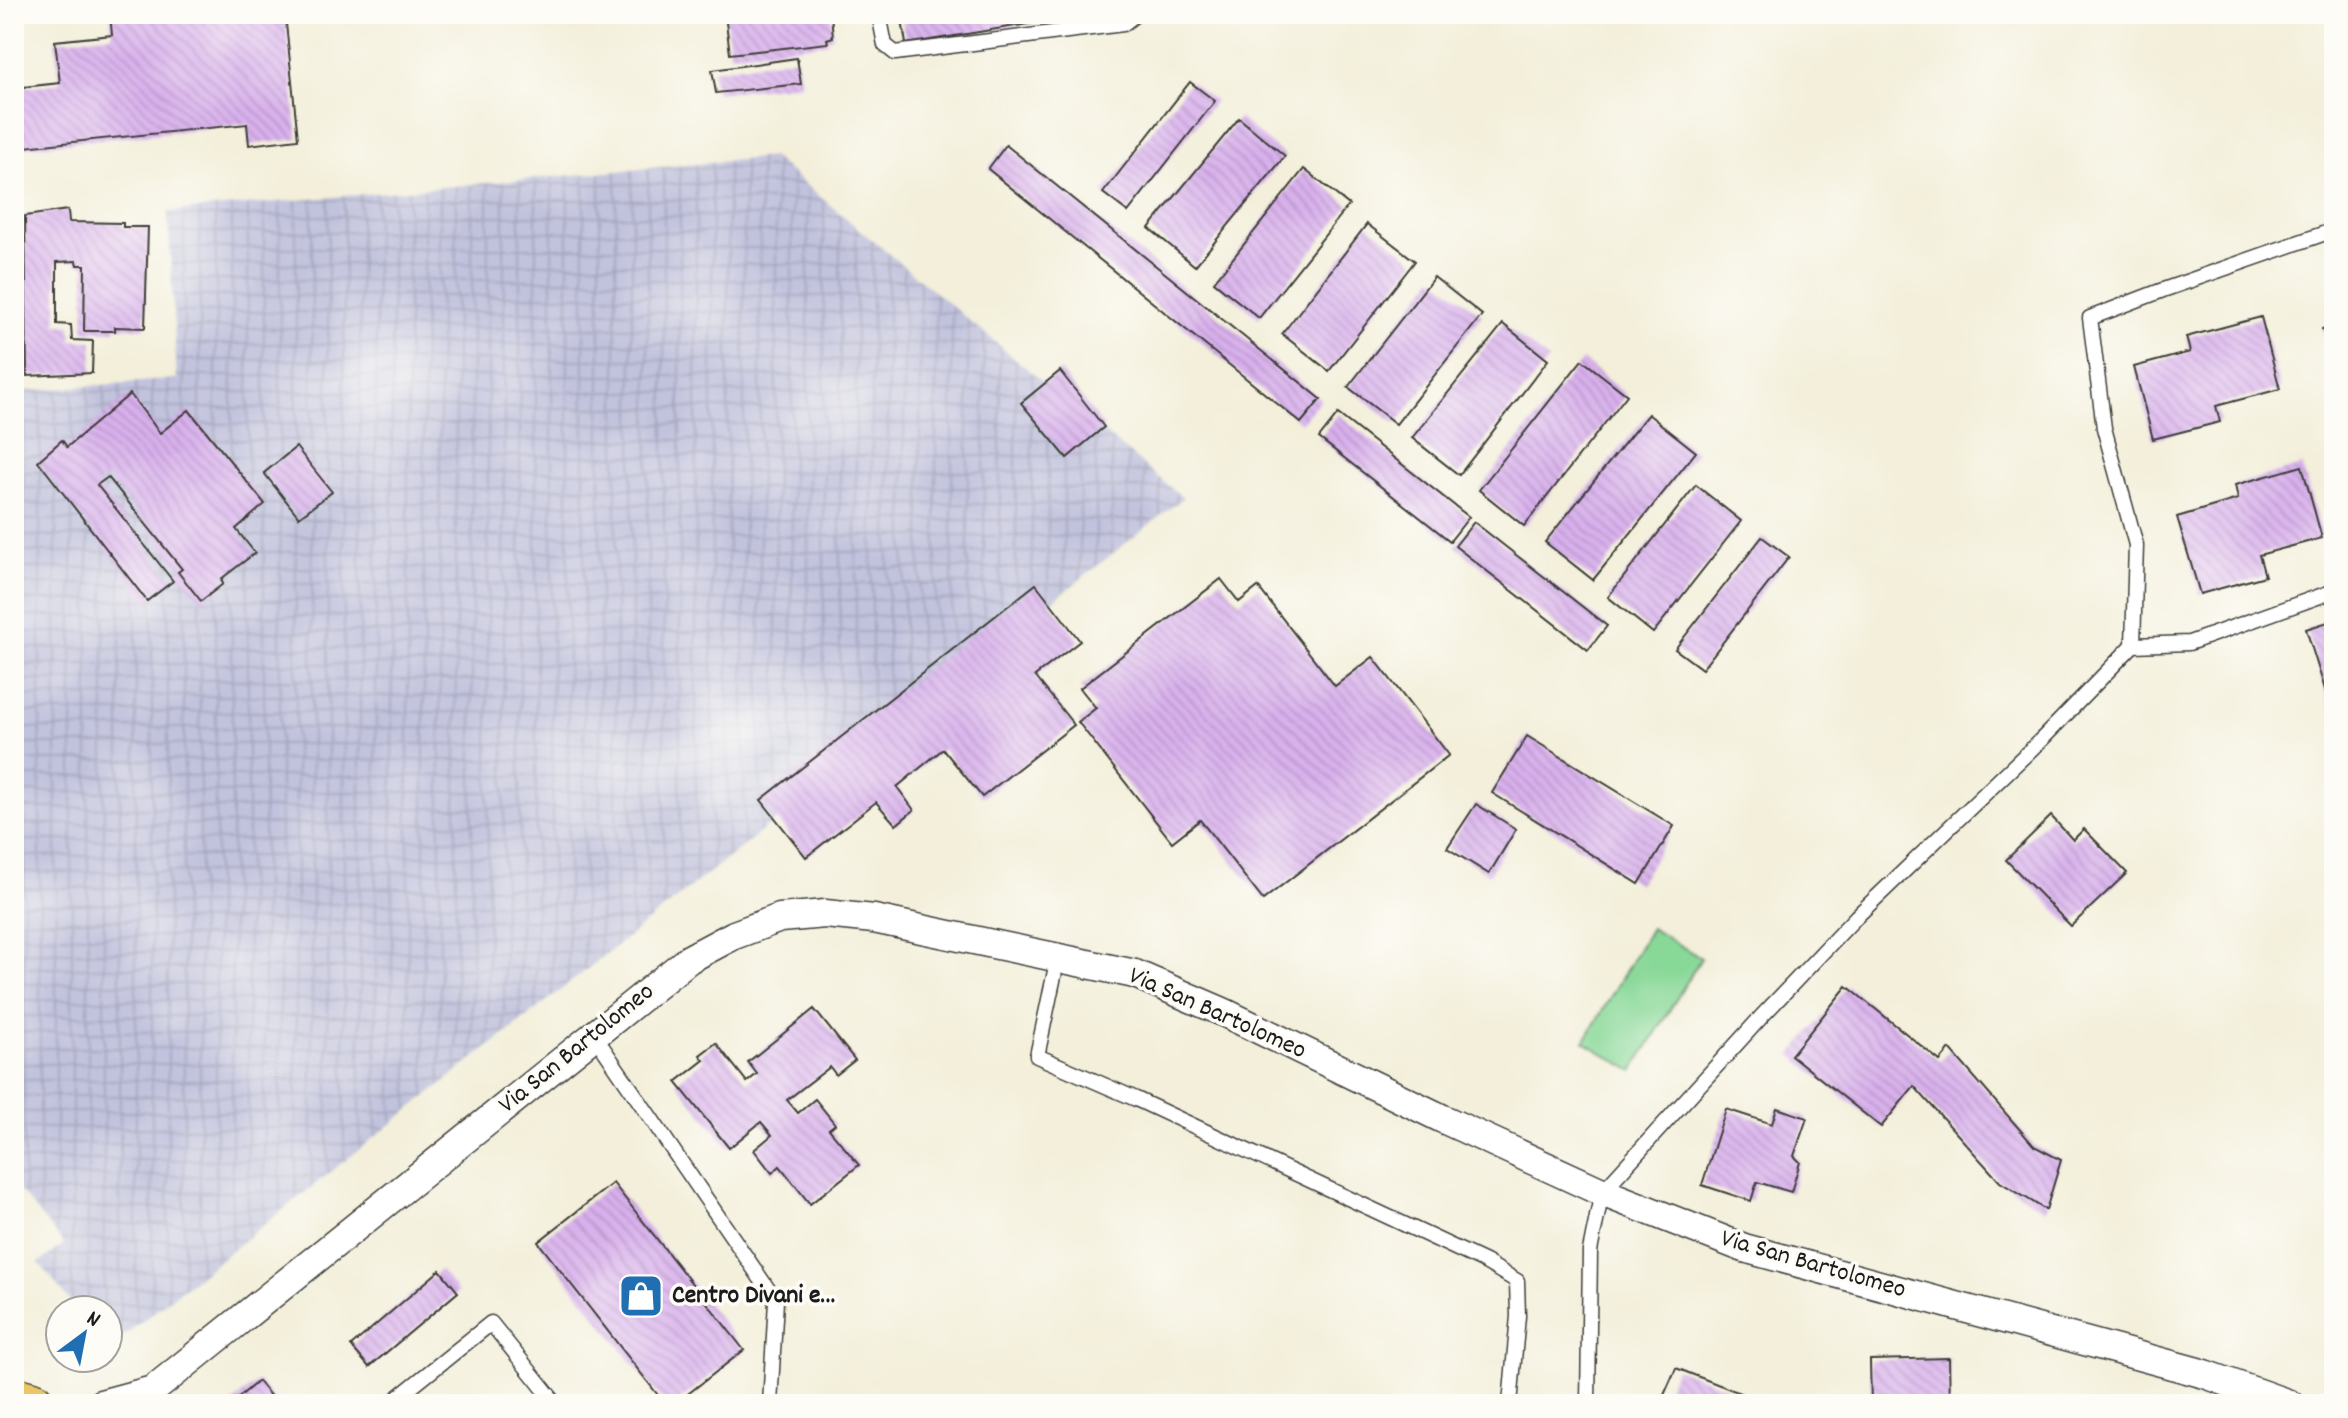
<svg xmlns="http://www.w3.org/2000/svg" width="2348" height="1418" viewBox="0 0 2348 1418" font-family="Dekko,sans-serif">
  <defs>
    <pattern id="industrial-grid" width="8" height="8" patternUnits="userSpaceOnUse" patternTransform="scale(2)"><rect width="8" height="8" fill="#c1c2dd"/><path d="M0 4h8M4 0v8" fill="none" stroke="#a5a6bd"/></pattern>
    <pattern id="building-back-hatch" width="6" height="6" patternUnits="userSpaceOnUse" patternTransform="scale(2)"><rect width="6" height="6" fill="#d8b0ec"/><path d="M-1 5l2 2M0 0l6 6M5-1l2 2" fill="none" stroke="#b997ca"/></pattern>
  </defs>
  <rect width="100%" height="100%" fill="#fdfcf7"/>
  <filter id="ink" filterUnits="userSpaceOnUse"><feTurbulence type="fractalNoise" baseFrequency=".0125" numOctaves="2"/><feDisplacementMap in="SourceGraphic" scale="16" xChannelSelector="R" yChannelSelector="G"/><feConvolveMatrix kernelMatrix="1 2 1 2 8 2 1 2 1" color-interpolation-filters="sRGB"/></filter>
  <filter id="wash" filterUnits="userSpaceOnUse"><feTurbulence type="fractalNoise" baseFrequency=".006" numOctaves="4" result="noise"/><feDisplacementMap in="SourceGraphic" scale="32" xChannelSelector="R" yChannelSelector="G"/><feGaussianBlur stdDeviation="1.8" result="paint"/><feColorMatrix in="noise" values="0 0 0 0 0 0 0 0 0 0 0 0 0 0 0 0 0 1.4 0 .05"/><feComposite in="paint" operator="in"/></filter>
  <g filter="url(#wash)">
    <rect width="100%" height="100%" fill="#f3efda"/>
    <polygon fill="url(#industrial-grid)" points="772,157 1183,498 108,1348 108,1310 77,1310 39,1263 64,1244 14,1184 14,392 177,379 168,212"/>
    <polygon fill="#88d898" stroke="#527a5a" stroke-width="2" points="1651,928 1701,958 1633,1071 1584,1042"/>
    <g id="blocks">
      <g fill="url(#building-back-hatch)">
        <polygon points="110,14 285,14 298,139 249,145 247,124 15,148 14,88 60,83 55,41 112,35"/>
        <polygon points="725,14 831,14 833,37 827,39 828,43 730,54"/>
        <polygon points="901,14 1076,14 1076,16 906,44"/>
        <polygon points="797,58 801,84 716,93 712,70"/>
        <polygon points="1190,82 1215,101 1128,212 1103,193"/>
        <polygon points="1239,118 1285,156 1195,266 1149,228"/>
        <polygon points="1006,145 1321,399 1301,423 988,169"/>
        <polygon points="1304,169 1349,205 1259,318 1214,282"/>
        <polygon points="68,210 69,222 123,223 123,227 148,227 145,328 115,327 115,331 84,331 85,265 77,265 76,261 57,262 57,324 71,325 72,340 93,341 92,373 27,376 25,216"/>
        <polygon points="1367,224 1415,261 1329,371 1282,334"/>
        <polygon points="1434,277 1482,315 1396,424 1348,387"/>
        <polygon points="2261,317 2280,389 2216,406 2220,422 2153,439 2134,367 2190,352 2186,337"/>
        <polygon points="1503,324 1548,360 1459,475 1412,438"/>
        <polygon points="2334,324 2334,355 2322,329"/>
        <polygon points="1582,360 1627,395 1524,526 1479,490"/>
        <polygon points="1060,371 1104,427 1067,458 1021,403"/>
        <polygon points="130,394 160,433 189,410 265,504 236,529 255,553 221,579 223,584 201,601 178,572 182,569 108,477 97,485 173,581 147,601 38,461 62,440 67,447"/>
        <polygon points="1338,414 1469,517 1450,541 1319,438"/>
        <polygon points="1648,414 1696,452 1593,580 1545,542"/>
        <polygon points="296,447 332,492 299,517 264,473"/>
        <polygon points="2302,466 2322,538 2259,555 2265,576 2200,594 2177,517 2238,499 2235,485"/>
        <polygon points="1696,485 1741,521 1653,633 1608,597"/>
        <polygon points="1474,522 1607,626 1588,650 1455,546"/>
        <polygon points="1762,537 1789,557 1702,669 1675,649"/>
        <polygon points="1221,579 1239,602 1258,587 1335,686 1373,657 1449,755 1263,900 1200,820 1172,842 1078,722 1096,708 1080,688"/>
        <polygon points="1036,584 1080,641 1035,676 1074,725 982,797 943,749 897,787 914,810 896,825 876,802 806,857 761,800"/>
        <polygon points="2334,620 2334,715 2333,715 2306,629"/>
        <polygon points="1527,736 1674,826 1639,884 1492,793"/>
        <polygon points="1476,804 1516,829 1489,874 1447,848"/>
        <polygon points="2051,816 2073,840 2084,829 2127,873 2071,926 2006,860"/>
        <polygon points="1847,986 1940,1061 1950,1049 2034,1146 2061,1160 2046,1210 2000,1182 1914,1086 1881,1127 1791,1055"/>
        <polygon points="814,1009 855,1060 836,1075 830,1067 787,1100 798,1113 815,1099 835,1124 829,1129 859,1165 810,1204 780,1166 772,1173 754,1150 772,1135 761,1122 729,1148 676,1082 704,1060 700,1055 716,1043 747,1082 757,1074 748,1062"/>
        <polygon points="1777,1108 1807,1118 1794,1156 1800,1162 1791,1192 1757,1182 1751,1201 1702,1185 1726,1109 1772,1124"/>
        <polygon points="613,1183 744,1350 675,1404 665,1404 538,1242"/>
        <polygon points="440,1270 458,1292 369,1367 351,1346"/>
        <polygon points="1949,1358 1950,1404 1871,1404 1870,1360"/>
        <polygon points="1676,1368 1748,1396 1746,1404 1660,1404"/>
        <polygon points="258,1381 277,1404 231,1404"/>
      </g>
    </g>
  </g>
  <g filter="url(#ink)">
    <use href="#blocks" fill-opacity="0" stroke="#3c3c38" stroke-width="2"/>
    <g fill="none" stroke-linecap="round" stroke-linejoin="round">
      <g stroke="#3c3c38" stroke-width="17">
        <g id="service">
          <polyline points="879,14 885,45 895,53 1123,24 1136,14"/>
          <polyline points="2133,645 2189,643 2334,591"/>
          <polyline points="1058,957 1037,1056 1136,1099 1485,1262 1517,1281 1518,1316 1510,1404"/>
          <polyline points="594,1035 776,1301 770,1404"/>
          <polyline points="390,1404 491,1323 556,1404"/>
          <polyline points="1588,1404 1590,1251 1602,1192 1762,1016 1856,917 2044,737 2133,645 2136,545 2104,428 2090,318 2163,290 2334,230"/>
        </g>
      </g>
      <g stroke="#3c3c38" stroke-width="31">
        <polyline id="minor" points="101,1404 153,1390 689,959 734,935 780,918 825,914 874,919 1135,974 1223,1012 1443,1119 1602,1192 1744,1248 2205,1374 2289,1404"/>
      </g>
      <g stroke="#3c3c38" stroke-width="47">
        <polyline id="primary" points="14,1399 32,1404"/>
      </g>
      <use href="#service" stroke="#fff" stroke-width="14"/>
      <use href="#minor" stroke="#fff" stroke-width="28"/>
      <use href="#primary" stroke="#ebc669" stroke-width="44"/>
    </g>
  </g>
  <defs>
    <g id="shop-square" transform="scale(2.3)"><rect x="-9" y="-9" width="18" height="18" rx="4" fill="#1f6fb2" stroke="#fdfcf7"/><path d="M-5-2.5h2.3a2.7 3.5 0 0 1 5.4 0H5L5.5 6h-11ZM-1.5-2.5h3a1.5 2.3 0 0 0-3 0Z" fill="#fff"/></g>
  </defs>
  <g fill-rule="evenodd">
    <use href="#shop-square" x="641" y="1296"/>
  </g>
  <g text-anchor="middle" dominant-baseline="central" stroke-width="7" stroke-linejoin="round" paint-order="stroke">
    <g font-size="26" fill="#1c1c1c" stroke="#fdfcf7">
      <text transform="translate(1217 1014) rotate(24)">Via San Bartolomeo</text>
      <text transform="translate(577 1049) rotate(-39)">Via San Bartolomeo</text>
      <text transform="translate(1813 1265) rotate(16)">Via San Bartolomeo</text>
    </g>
    <g font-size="26" font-weight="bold" fill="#1c1c1c" stroke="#fdfcf7" text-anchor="start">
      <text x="672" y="1296">Centro Divani e…</text>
    </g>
  </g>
  <rect width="2348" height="1418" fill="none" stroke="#fdfcf7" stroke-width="48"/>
  <g transform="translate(84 1334) rotate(32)"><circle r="38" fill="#fdfcf7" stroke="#a3a29f" stroke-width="2"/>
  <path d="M0-6L14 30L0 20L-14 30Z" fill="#1f6fb2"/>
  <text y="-12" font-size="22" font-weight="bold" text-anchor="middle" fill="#1c1c1c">N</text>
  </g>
</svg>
